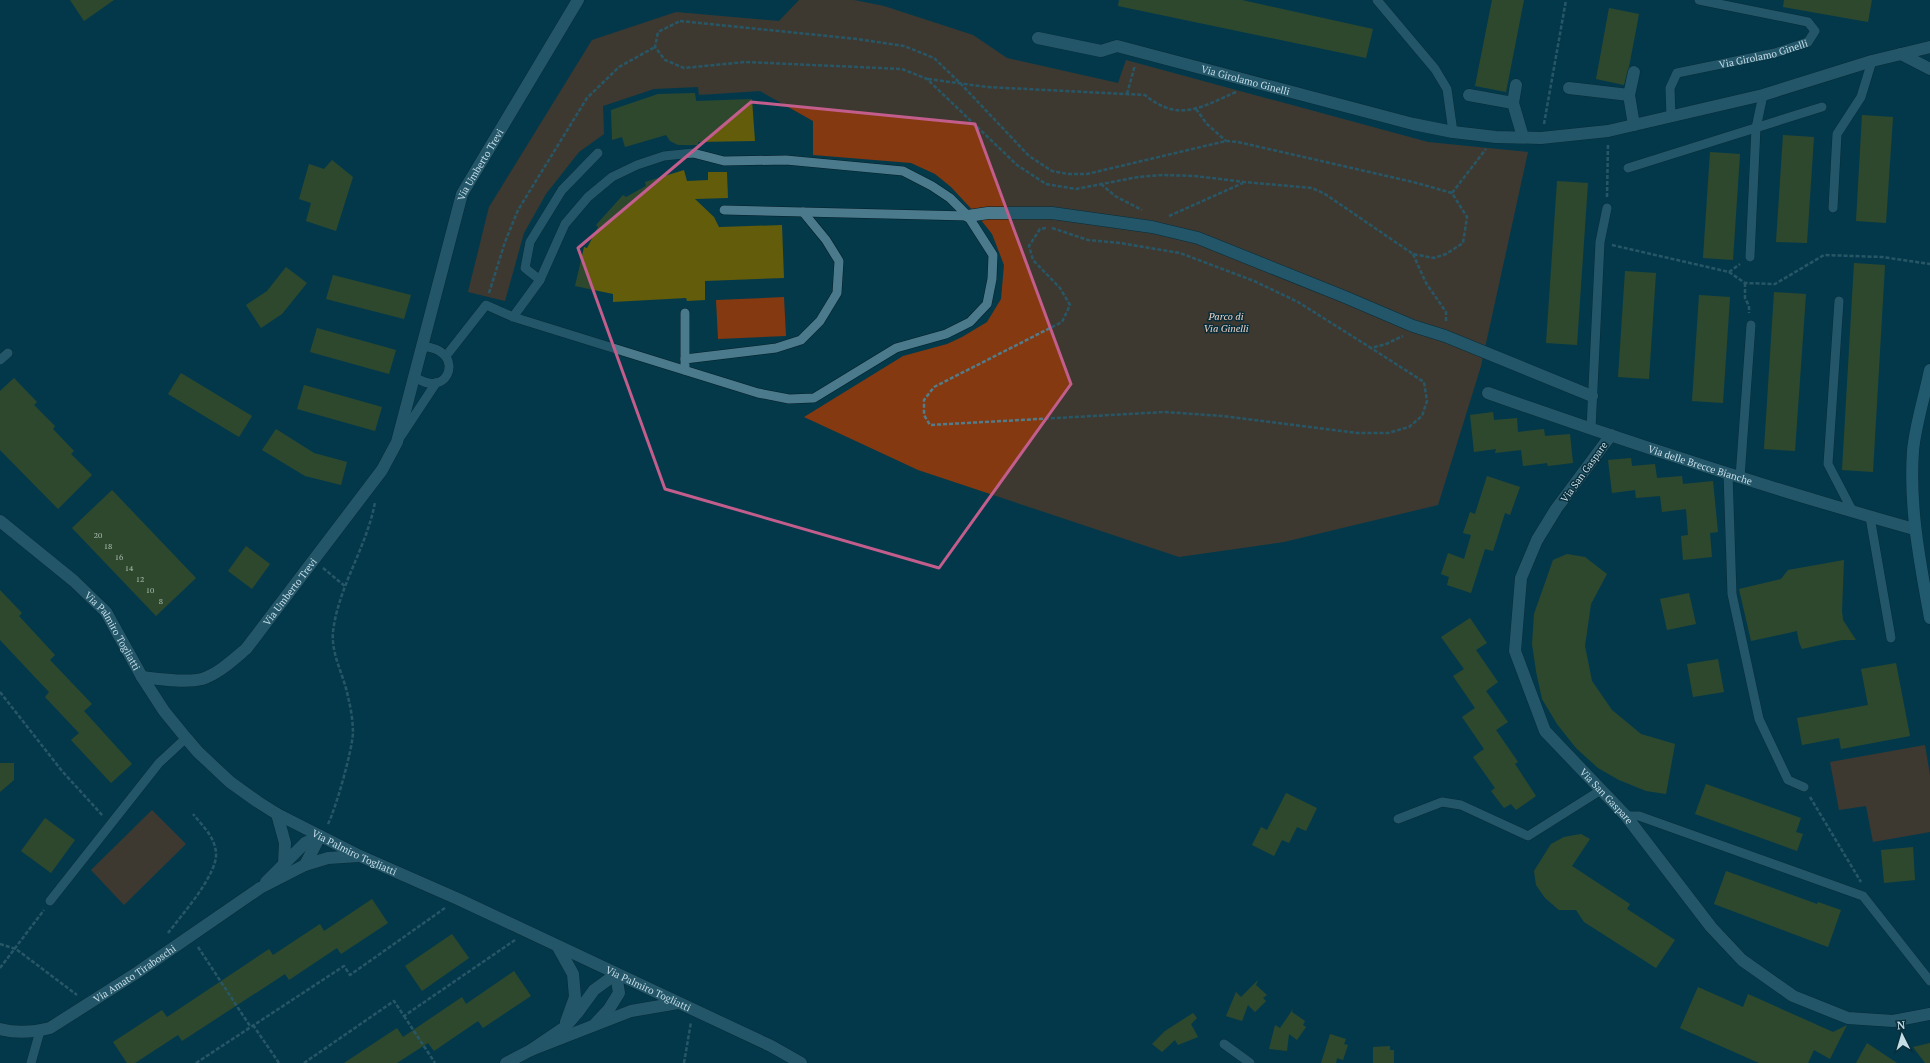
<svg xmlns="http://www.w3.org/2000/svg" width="1930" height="1063" viewBox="0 0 1930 1063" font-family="'PT Serif',serif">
  <rect width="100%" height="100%" fill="#04394a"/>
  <g fill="#843910">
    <polygon points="799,0 854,0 884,6 973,35 1007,58 1118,83 1126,60 1428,142 1528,152 1481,366 1438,505 1284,542 1179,557 918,470 804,417 903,356 947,344 962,337 987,322 1001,299 1004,265 992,234 977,215 951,187 935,174 911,163 813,155 813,121 760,91 699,95 698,87 654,89 603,106 604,134 579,152 546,194 524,233 505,301 468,292 489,207 592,40 676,12 779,21"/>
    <polygon points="784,297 786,336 718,339 716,300"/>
    <polygon points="1925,745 1930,775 1930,832 1873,842 1866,806 1839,810 1830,762"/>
    <polygon points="152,810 186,844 124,905 91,870"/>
  </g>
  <g fill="#625c0b">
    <polygon points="70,0 114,0 84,21"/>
    <polygon points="1119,0 1242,0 1373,29 1366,58 1118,6"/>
    <polygon points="1492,0 1524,0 1506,92 1475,86"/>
    <polygon points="1784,0 1872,0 1868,22 1783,7"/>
    <polygon points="1609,8 1639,14 1629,67 1624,85 1596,79"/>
    <polygon points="695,93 696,101 752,99 755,141 698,142 698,145 678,145 670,141 666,135 625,147 622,137 612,140 611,110 658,94"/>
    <polygon points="1862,115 1893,117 1886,223 1856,221"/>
    <polygon points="1783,135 1814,137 1807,243 1776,242"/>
    <polygon points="1710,152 1740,154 1733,260 1703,258"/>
    <polygon points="332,160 353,177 336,231 306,221 311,203 299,199 309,164 324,169"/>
    <polygon points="684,170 687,181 708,180 708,172 727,172 728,198 695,199 714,217 719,227 782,225 784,278 705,281 705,300 687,301 686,298 613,302 613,294 575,286 584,247 587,248 598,227 596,225 623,195 626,197 646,186 645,182"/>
    <polygon points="1557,181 1588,183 1577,345 1546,343"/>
    <polygon points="1854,263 1885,265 1873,472 1842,470"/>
    <polygon points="286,267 307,283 282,314 261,328 246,305 267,291"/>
    <polygon points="1625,271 1656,273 1649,379 1618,377"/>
    <polygon points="333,275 411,295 404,319 326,299"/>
    <polygon points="1774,292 1806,294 1795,451 1764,449"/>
    <polygon points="1699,295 1730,297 1723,403 1692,401"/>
    <polygon points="317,328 396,350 389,374 310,352"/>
    <polygon points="181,373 252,416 239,437 168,394"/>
    <polygon points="14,378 37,402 34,405 55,426 53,429 74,451 71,454 92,475 58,509 0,450 0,391"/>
    <polygon points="304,385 382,407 375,431 297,409"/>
    <polygon points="1493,412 1494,420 1517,418 1518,432 1544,429 1545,436 1570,434 1573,463 1548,466 1547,463 1523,466 1521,450 1495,453 1496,449 1474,452 1470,415"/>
    <polygon points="276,429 314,453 347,462 341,485 305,476 262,450"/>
    <polygon points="1631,458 1632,466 1655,464 1657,478 1682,476 1683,484 1713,481 1718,532 1710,533 1712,557 1683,560 1681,536 1688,535 1686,509 1662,512 1660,496 1636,498 1635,490 1612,493 1608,460"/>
    <polygon points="1487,476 1520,487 1510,515 1505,513 1493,551 1485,549 1471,593 1447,585 1449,577 1441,574 1448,553 1464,559 1471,535 1463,533 1470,512 1475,514"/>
    <polygon points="112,490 196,578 156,616 72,528"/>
    <polygon points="246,546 270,564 252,589 228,571"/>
    <polygon points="1567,554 1585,557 1607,574 1591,604 1585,646 1592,681 1612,710 1641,734 1675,744 1666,794 1646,791 1619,780 1598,768 1576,748 1557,724 1542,699 1536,671 1532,644 1534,614 1553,560"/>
    <polygon points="1844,560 1842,611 1843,620 1856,640 1842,640 1802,649 1799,642 1797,631 1751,641 1739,589 1781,579 1788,570"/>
    <polygon points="0,590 22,613 19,616 55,655 50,660 92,704 84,711 132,764 111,783 71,740 79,733 45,697 49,692 0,640"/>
    <polygon points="1689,593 1696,624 1667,630 1660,599"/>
    <polygon points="1470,618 1487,643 1476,650 1498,682 1486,691 1508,722 1496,730 1518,762 1515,764 1536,796 1516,810 1511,804 1504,808 1491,791 1495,788 1473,757 1484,749 1462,717 1475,708 1453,676 1464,669 1441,637"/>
    <polygon points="1718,659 1724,692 1693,697 1687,664"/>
    <polygon points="1896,663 1910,736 1841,749 1839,738 1802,745 1797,718 1868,705 1861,669"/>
    <polygon points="0,763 14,763 14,780 0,792"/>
    <polygon points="1706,784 1801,818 1796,832 1803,834 1797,851 1695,814"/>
    <polygon points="1286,793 1317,808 1306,831 1297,827 1289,843 1282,840 1274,856 1252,845 1261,827 1267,830"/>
    <polygon points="45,818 75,840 51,873 21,851"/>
    <polygon points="1581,834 1590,839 1572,866 1630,904 1627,909 1675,940 1656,968 1584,922 1576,910 1559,910 1545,898 1536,885 1534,871 1551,844 1564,837"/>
    <polygon points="1913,847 1915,880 1884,883 1881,850"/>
    <polygon points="1726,871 1817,904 1818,902 1841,910 1828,947 1714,904"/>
    <polygon points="372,899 388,923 341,954 337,948 289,980 285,974 182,1041 178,1035 135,1063 127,1063 113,1042 162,1010 167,1017 269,949 273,955 320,924 324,931"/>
    <polygon points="452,934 469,958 422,991 405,966"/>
    <polygon points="514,971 531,996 483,1028 478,1021 434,1051 428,1043 397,1063 344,1063 397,1028 403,1037 462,997 466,1004"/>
    <polygon points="1258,980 1256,985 1267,995 1263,998 1266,1001 1255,1012 1248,1005 1242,1021 1226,1016 1236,992 1241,997"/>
    <polygon points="1698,987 1743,1007 1748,994 1833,1032 1847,1025 1830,1059 1814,1050 1808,1063 1759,1063 1680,1028"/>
    <polygon points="1293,1009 1292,1012 1305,1021 1303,1025 1306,1027 1297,1040 1289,1034 1287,1051 1269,1049 1275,1025 1280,1028"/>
    <polygon points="1193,1013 1197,1018 1191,1024 1198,1037 1178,1045 1175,1040 1162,1052 1152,1044 1165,1031"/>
    <polygon points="1330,1034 1346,1039 1344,1044 1348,1045 1343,1060 1337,1058 1336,1063 1321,1063"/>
    <polygon points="1867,1043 1897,1063 1856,1063"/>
    <polygon points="1930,1043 1930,1063 1925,1063 1913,1047"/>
    <polygon points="1390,1046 1390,1050 1394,1050 1394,1063 1373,1063 1373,1047"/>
  </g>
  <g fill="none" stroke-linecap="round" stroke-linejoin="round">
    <g stroke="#061f27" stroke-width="10">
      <g id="lane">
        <polyline points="1377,0 1435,69 1447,89 1453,132"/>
        <path id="s1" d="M1671,117L1670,88L1677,73L1775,53L1808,42L1815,31L1808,22L1699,0"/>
        <polyline points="1628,168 1822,107"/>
        <polyline points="1833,208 1837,134 1861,97 1872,61"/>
        <polyline points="724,210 968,216"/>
        <polyline points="1750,257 1756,128 1763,95"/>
        <polyline points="540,280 525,268 530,242 562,190 598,153"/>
        <polyline points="1839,301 1828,464 1853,512"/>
        <polyline points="446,356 486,305 513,317 758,393 789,399 814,398 896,348 946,334 970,322 987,304 992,279 993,255 968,216 950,198 932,186 903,171 786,160 724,161 693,153 664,156 637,165 612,177 588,197 565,224 540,280 513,317"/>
        <polyline points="685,359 685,313"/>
        <polyline points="0,360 8,353"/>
        <polyline points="685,370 685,359 776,348 801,340 820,321 837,293 839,261 826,240 803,212"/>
        <path d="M414,377C420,380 428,385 435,383C450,381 454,362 442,353C437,348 428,347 422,346"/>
        <polyline points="1591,429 1600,242 1607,208"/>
        <polyline points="401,436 436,383"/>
        <polyline points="1728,473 1732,594 1759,719 1788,780 1804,787"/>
        <polyline points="1740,477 1751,325"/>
        <polyline points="1870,517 1891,638"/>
        <polyline points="1626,816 1639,816 1863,896 1930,981"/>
        <polyline points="1398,819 1442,802 1461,805 1528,836 1601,790"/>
        <polyline points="50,901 159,763 186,738"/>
        <polyline points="1224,1044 1250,1063"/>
        <polyline points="31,1063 40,1031"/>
      </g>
    </g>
    <g stroke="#061f27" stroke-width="13">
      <g id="street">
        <path id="s2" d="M1038,38L1101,51L1117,46L1413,124L1453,132L1496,137L1541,138L1608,131L1763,95L1872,61L1930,47"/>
        <polyline points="1901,54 1930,69"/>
        <polyline points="1569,88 1629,95 1634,125"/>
        <polyline points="1469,95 1513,103 1523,137"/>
        <polyline points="1629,95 1634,72"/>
        <polyline points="1513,103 1516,85"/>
        <polyline points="968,216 988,213 1052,213 1152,227 1198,238 1345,297 1413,326 1445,336 1592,396"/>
        <path id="s3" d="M1488,393C1629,443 1771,489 1914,529"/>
        <path id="s4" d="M1611,435L1556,509L1537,540L1521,578L1515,651L1545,731L1626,816L1711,927L1742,960L1793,996L1848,1018L1893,1021L1930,1014"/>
        <path id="s5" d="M0,521L74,581L106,612L142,677L164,711L186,738L198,752L230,782L258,802L277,814L360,856L458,899L771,1046L801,1063"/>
        <path id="s6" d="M142,677C159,679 186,683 202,679C218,674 233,660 246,649L382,470L397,442L462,194L578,0"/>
        <polyline points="277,814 285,843 284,863"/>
        <polyline points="305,865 320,836"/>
        <polyline points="266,882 305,843 320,836"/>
        <polyline points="558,947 573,974 575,997 566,1022"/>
        <polyline points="595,1024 609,1009 619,993 616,974"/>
        <path id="s7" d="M0,1029C15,1033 34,1032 50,1028L138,972L260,888L305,865L328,858L359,856"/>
        <polyline points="531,1050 631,1011 678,1003"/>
        <polyline points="506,1063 531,1050 565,1027 578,1012 594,990 616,974"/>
      </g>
    </g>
    <g stroke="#061f27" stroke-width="13">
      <path id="secondary" d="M1930,370C1925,395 1915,426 1913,451C1909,508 1920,562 1930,618"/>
    </g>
    <g stroke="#537c8a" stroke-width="2.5" stroke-dasharray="4 2" stroke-linecap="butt">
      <polygon points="680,21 857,39 904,46 934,58 961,84 1029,156 1052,171 1068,174 1087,174 1226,141 1238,142 1413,182 1452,193 1467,217 1463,243 1446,254 1434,258 1413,254 1325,194 1312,188 1244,182 1195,176 1163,175 1138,177 1076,189 1046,184 1017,165 927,79 902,69 745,62 684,68 665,60 655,47 658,32"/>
      <path d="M928,79L987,87L1145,95C1179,123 1201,107 1236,92"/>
      <polyline points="1127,94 1135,65"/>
      <polyline points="1196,109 1207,124 1226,141"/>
      <polyline points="1544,124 1566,0"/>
      <polyline points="1101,184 1115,196 1142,210"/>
      <polyline points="1452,193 1486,149"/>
      <polyline points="1607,197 1608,144"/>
      <polyline points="1169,216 1243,183"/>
      <polyline points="1046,228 1040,229 1029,246 1033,260 1060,288 1070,305 1062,322 934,387 924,400 924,415 930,425 1165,412 1222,416 1357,433 1388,433 1409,427 1422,416 1427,401 1424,382 1371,348"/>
      <polyline points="1052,228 1088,240 1120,243 1180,253 1254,281 1298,302 1371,348 1386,344 1403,336"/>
      <polyline points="1612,245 1729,272 1745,283 1775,284 1824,255 1882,257 1930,264"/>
      <polyline points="1413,254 1426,283 1446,312 1446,322"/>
      <polyline points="1729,272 1740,264"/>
      <polyline points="1745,283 1745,298 1749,306 1749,313"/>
      <polyline points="489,293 505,242 518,210 587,98 619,67 655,47"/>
      <polyline points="323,568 346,587"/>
      <polyline points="0,692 62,771 103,816"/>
      <polyline points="1810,797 1861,882"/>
      <path d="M328,824C336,808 352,751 353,733C353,722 351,708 348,697C344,675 331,655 333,632C338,587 367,547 375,502"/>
      <path d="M168,933C181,916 218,874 216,853C215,837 202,825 193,814"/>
      <polyline points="0,944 16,949 77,995"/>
      <polyline points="198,947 250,1026"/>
      <polyline points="0,968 44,910"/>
      <polyline points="404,1016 435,1063"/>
      <polyline points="253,1025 279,1063"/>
      <polyline points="196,1063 344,966 350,975 445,908"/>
      <polyline points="304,1063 394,1001 404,1016 515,940"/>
      <polyline points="684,1063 691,1022"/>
    </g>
    <use href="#lane" stroke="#4b7a8c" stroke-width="9"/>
    <use href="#street" stroke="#4b7a8c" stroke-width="12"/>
    <use href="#secondary" stroke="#468299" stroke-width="12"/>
  </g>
  <path d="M0 0H1930V1063H0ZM751,102L975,124L1071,384L939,568L665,489L578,248Z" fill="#04394a" fill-opacity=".55" fill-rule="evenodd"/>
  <path fill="none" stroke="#c35d8c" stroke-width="3" stroke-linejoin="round" d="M751,102L975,124L1071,384L939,568L665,489L578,248Z"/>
  <g text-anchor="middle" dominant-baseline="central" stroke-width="3" stroke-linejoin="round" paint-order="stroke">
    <g font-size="8" fill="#acbdb0">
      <text x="98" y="535">20</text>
      <text x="108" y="546">18</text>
      <text x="119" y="557">16</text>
      <text x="129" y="568">14</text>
      <text x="140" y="579">12</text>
      <text x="150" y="590">10</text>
      <text x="161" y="601">8</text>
    </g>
    <g font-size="10" fill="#c5dde7" stroke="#092e3b">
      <text stroke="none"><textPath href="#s1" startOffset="134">Via Girolamo Ginelli</textPath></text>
      <text stroke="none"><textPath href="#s2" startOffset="214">Via Girolamo Ginelli</textPath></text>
      <text stroke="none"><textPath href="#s6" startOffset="661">Via Umberto Trevi</textPath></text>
      <text stroke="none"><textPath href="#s3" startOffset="224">Via delle Brecce Bianche</textPath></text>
      <text transform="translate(1584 472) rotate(-54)">Via San Gaspare</text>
      <text stroke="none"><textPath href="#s6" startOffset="186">Via Umberto Trevi</textPath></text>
      <text stroke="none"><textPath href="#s5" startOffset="159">Via Palmiro Togliatti</textPath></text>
      <text stroke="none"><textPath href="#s4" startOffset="418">Via San Gaspare</textPath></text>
      <text stroke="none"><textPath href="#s5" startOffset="495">Via Palmiro Togliatti</textPath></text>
      <text stroke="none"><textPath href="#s7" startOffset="151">Via Amato Tiraboschi</textPath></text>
      <text stroke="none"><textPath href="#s5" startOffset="819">Via Palmiro Togliatti</textPath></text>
    </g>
    <g font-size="10" font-style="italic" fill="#edd0c3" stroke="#092e3b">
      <text x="1226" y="316">Parco di<tspan x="1226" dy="12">Via Ginelli</tspan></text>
    </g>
  </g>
  <g transform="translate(1902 1035) rotate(355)" stroke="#092e3b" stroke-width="3" paint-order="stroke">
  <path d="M0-3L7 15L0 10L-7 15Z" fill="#c5dde7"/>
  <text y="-6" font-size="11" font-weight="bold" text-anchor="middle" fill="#c5dde7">N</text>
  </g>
</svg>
